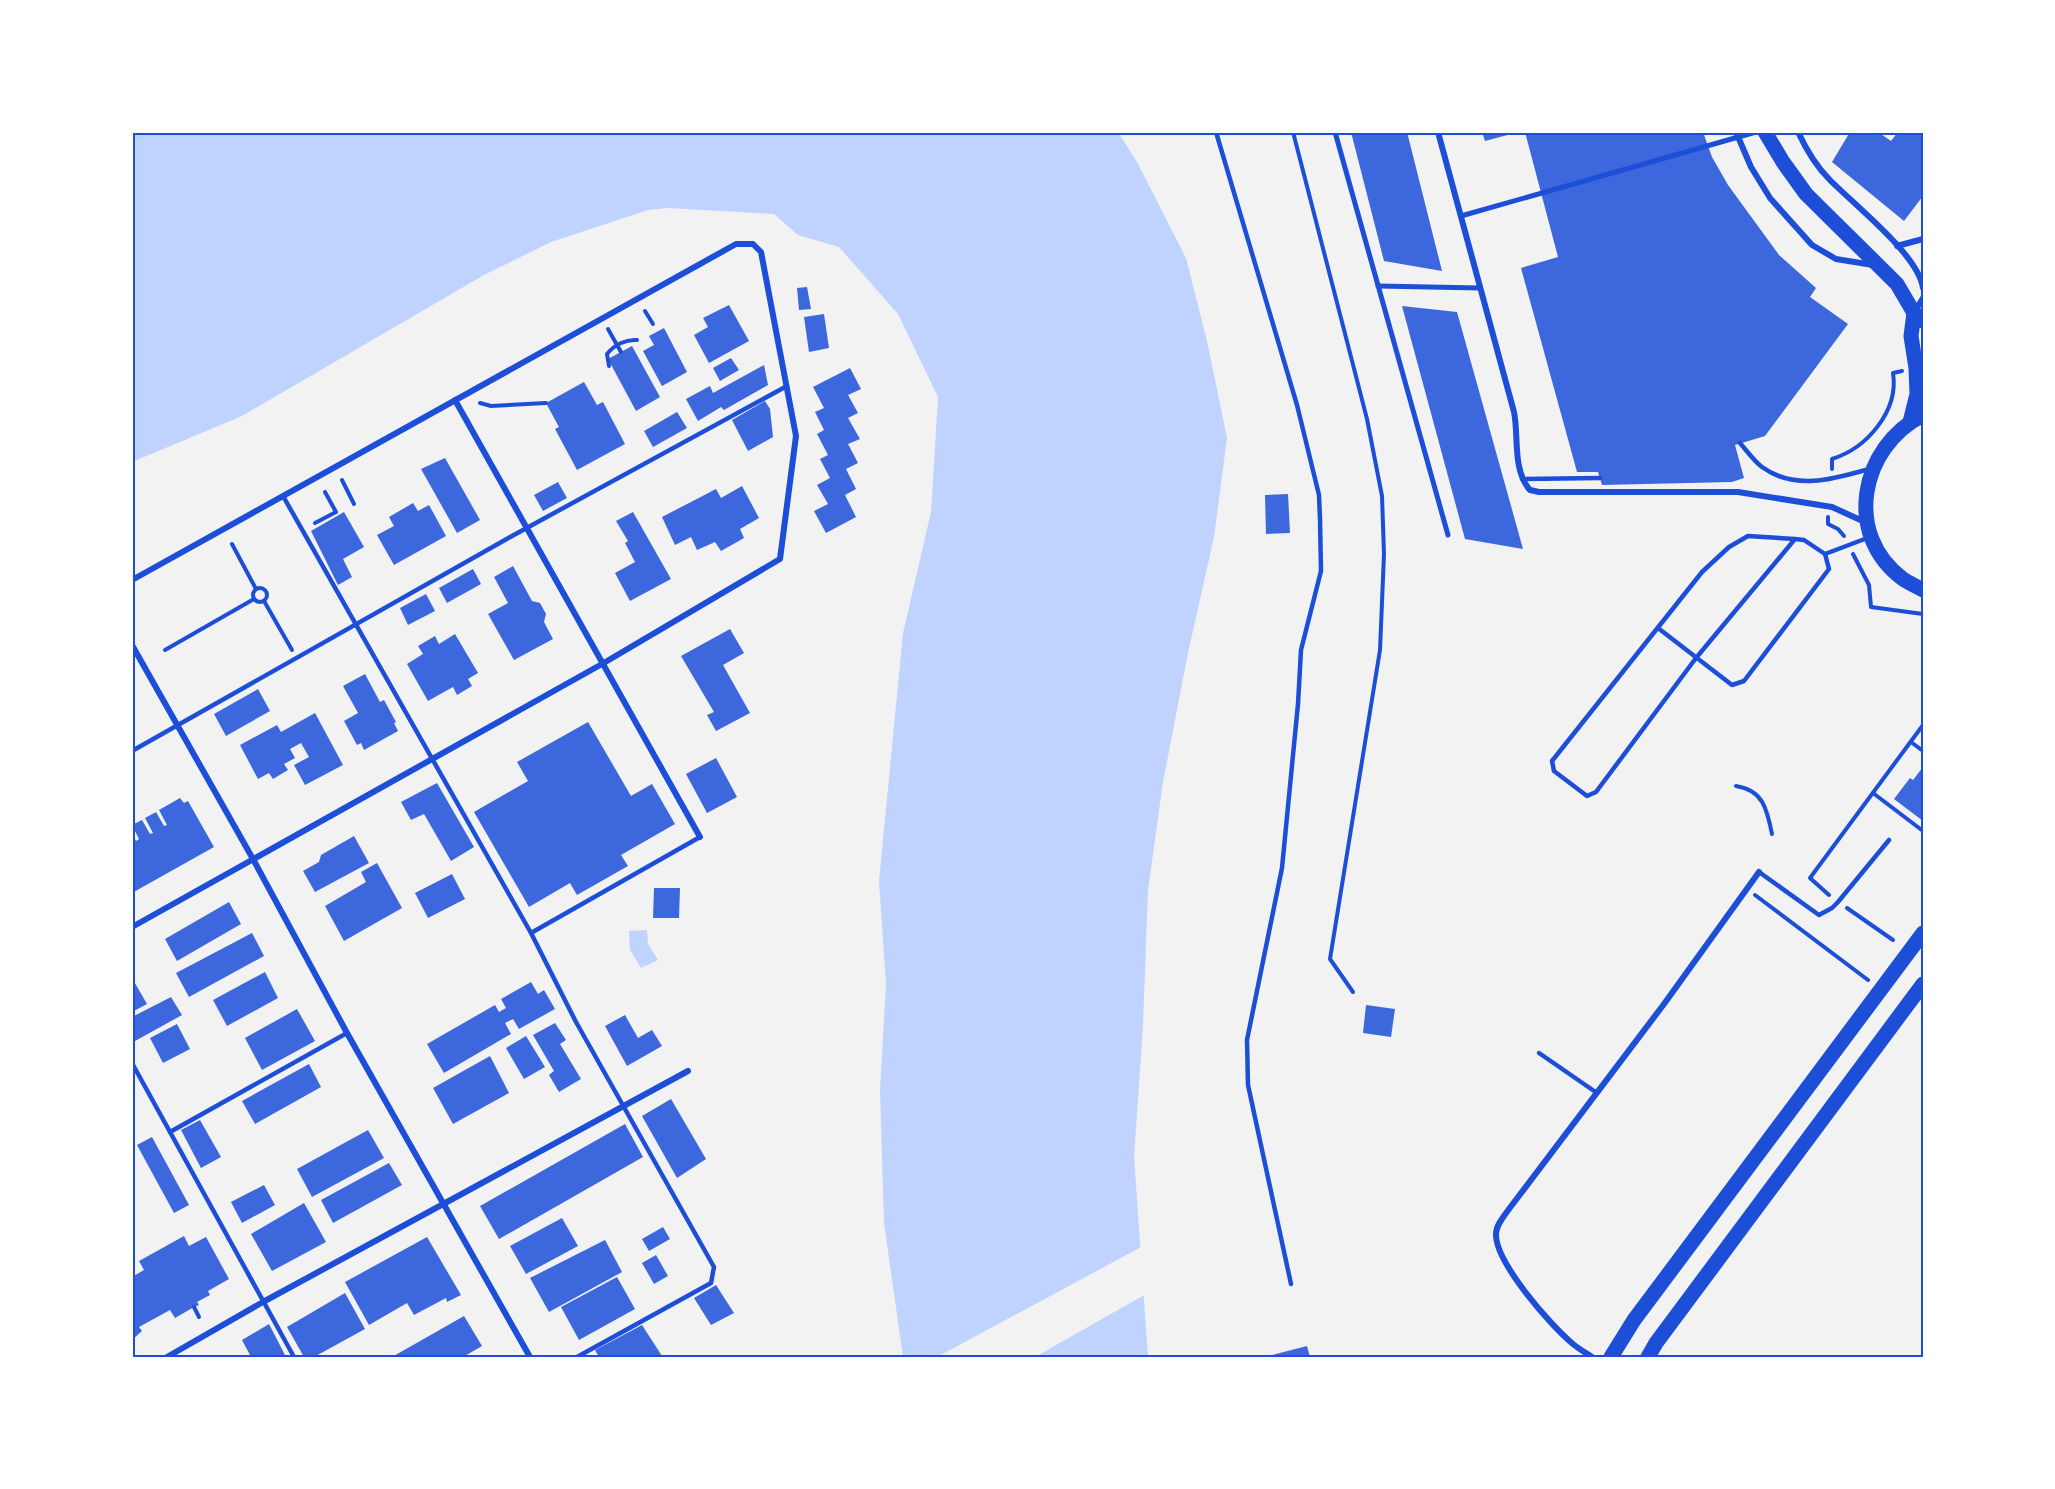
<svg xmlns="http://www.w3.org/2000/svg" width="2055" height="1489" viewBox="0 0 2055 1489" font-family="'DejaVu Sans',sans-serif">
  <rect width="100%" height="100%" fill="#f2f2f2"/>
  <g fill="#bfd3fe">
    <polygon points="132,132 1118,132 1137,162 1186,258 1207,341 1227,438 1214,537 1188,653 1163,782 1148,890 1143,1026 1134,1157 1148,1357 903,1357 884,1223 880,1090 886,984 879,881 903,633 931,512 938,397 898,314 839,247 798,235 774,214 668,208 648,210 551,242 484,275 242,416 132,462"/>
    <polygon points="647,930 648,944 658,960 641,968 630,950 629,931"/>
  </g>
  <polygon fill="#f2f2f2" points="1143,1246 1146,1294 1035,1357 937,1357"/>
  <g fill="#3d67dc">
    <polygon points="1351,132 1407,132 1442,271 1384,261"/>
    <polygon points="1482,132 1515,132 1515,133 1485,141"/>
    <polygon points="1525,132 1703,132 1712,157 1728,185 1779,255 1816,288 1810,297 1848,324 1765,436 1735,445 1744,478 1732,482 1602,485 1598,472 1577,472 1521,268 1558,257"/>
    <polygon points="1850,132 1878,132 1891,141 1898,132 1923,132 1923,196 1904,221 1832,162"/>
    <polygon points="807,287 811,309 799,310 797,288"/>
    <polygon points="729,305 749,341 709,363 694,335 708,327 703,318"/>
    <polygon points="1402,306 1457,312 1523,549 1465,539"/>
    <polygon points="824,314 829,348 809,352 804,317"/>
    <polygon points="664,328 687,372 662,386 643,351 654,345 649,336"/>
    <polygon points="632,346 660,397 636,411 608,359"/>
    <polygon points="731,358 739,370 720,381 713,368"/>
    <polygon points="764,365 768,385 724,410 721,407 698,421 686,399 710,386 713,393"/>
    <polygon points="850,368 861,389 848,395 858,413 848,418 860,439 848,444 858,463 846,469 856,489 845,495 856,517 826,533 814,511 828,504 817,485 830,478 820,459 828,455 817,434 824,430 815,412 824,408 813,387"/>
    <polygon points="584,382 597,405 603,402 625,444 577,470 555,429 559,427 546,403"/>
    <polygon points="765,401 770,409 773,437 748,451 732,420"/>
    <polygon points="677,412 687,428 653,447 644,431"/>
    <polygon points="445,458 480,520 457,533 421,469"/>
    <polygon points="558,482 567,498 543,511 534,495"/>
    <polygon points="742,486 759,518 740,529 744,538 721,551 715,542 697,550 691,537 675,545 662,517 716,489 721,498"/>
    <polygon points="1288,494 1290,533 1266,534 1265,495"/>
    <polygon points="413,503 418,511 429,505 446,536 394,565 377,535 394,526 389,517"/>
    <polygon points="344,512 364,547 343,559 352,577 338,585 311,531"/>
    <polygon points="633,512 671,579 630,601 615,573 635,562 625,543 628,541 616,521"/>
    <polygon points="513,566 532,601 540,603 546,614 544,622 553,639 514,660 488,614 508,603 494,577"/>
    <polygon points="473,569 481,584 447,603 439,588"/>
    <polygon points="426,594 435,611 408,625 400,608"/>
    <polygon points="730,629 744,653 723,665 750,713 716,731 707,715 714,712 681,656"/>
    <polygon points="455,634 478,673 468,679 472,686 457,695 453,687 428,701 407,664 423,654 418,646 435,636 439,644"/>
    <polygon points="365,674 380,702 384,700 396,722 394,723 398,731 364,750 361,743 357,745 344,721 358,713 343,686"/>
    <polygon points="258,689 270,711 226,736 214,714"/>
    <polygon points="315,713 343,765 305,785 294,765 309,757 301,743 290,749 295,758 284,764 288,770 273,779 269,773 258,779 240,745 277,725 281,732"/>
    <polygon points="588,722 631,796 652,784 675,824 621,855 628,866 577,895 570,883 529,907 474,812 528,781 517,762"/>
    <polygon points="716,758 737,797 707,813 686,774"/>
    <polygon points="1923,767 1923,821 1894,799 1910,778 1913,780"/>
    <polygon points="437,783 474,847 451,861 424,814 411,820 401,802"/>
    <polygon points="180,798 184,803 188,801 214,847 132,893 132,833 136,841 139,839 132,825 142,820 150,834 153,833 145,818 156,812 164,826 167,825 159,810"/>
    <polygon points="354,836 369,863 315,892 303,871 319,862 321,855"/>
    <polygon points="377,863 402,908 344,941 325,906 366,882 361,872"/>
    <polygon points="452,874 465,899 428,918 415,893"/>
    <polygon points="654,888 680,888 679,918 653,918"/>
    <polygon points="229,902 241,924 177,961 165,939"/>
    <polygon points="252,933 264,956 189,997 176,973"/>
    <polygon points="265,972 278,998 227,1026 213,1000"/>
    <polygon points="132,978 147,1004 132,1012"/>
    <polygon points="531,982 538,994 544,990 555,1009 519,1029 513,1019 505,1023 511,1034 444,1073 427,1044 495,1005 499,1012 506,1008 501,999"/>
    <polygon points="171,997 182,1015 135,1041 132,1036 132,1017"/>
    <polygon points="1366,1005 1395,1009 1391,1037 1363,1033"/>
    <polygon points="297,1009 315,1041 262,1070 245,1038"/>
    <polygon points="625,1015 638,1038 652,1030 662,1046 627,1066 605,1026"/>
    <polygon points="555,1023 566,1040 560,1044 581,1079 559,1092 549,1075 554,1071 533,1035"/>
    <polygon points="177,1024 190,1049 163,1063 150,1038"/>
    <polygon points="526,1036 545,1067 524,1079 506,1048"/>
    <polygon points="490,1056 509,1093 453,1124 433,1088"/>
    <polygon points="309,1064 321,1087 255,1124 242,1101"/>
    <polygon points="671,1099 706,1159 677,1178 642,1116"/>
    <polygon points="200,1120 221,1157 201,1168 181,1130"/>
    <polygon points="625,1124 643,1157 499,1239 480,1206"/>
    <polygon points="368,1130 384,1158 312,1197 297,1169"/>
    <polygon points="152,1137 189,1205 174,1213 137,1145"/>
    <polygon points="389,1163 402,1185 333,1223 321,1200"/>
    <polygon points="264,1185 275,1205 242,1223 231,1202"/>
    <polygon points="304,1203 326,1242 272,1271 251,1234"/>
    <polygon points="562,1218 578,1246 526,1274 510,1246"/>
    <polygon points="663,1227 670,1239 649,1251 642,1239"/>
    <polygon points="184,1236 189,1246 206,1237 229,1279 208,1291 210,1295 197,1302 199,1305 194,1307 175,1318 170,1310 139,1327 142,1331 132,1340 132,1277 144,1270 139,1261"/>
    <polygon points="427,1237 461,1295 447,1302 446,1298 414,1315 407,1303 369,1325 345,1282"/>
    <polygon points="605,1240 622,1272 549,1312 530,1278"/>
    <polygon points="656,1255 668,1276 654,1284 642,1263"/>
    <polygon points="617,1277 635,1309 579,1340 561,1307"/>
    <polygon points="716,1285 734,1313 711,1325 694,1298"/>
    <polygon points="345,1293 365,1329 314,1357 304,1357 287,1327"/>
    <polygon points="464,1316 482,1346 463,1357 392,1357"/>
    <polygon points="269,1324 286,1357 251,1357 242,1340"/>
    <polygon points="642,1325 662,1356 599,1357 595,1350"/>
    <polygon points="1307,1346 1310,1357 1268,1357 1268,1356"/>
  </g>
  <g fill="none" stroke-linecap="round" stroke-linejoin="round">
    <g stroke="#1d4ed8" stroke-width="4">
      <polyline points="1293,132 1367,419 1382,496 1384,554 1380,650 1330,959 1353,992"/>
      <polyline points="645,311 653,324"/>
      <polyline points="608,329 621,352"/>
      <path d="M609,366L607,354C614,345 626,339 637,340"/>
      <polyline points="480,403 491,406 546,403"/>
      <path d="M1832,469V459C1867,448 1899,411 1893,373L1902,371"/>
      <polyline points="342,480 354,504"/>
      <polyline points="1828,517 1828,524 1838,529 1844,536"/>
      <polyline points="315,523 336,512 325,492"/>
      <polyline points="232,544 256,589"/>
      <polyline points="1853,554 1869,585 1871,607 1923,614"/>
      <circle cx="260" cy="595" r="7"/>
      <polyline points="264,601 292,650"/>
      <polyline points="165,650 254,599"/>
      <polyline points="1911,742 1923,751"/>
      <path d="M1736,786C1763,790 1767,809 1772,834"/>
      <polyline points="1873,793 1923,831"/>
      <polyline points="1755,895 1868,980"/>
      <polyline points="1829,895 1810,878 1923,725"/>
      <polyline points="1847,908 1893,940"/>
      <polyline points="194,1307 199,1317"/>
    </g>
    <g stroke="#1d4ed8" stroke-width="4.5">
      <polyline points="1216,132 1297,405 1319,495 1320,519 1321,571 1301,650 1298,704 1282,868 1247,1040 1248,1085 1291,1284"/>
      <path d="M1740,443C1747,451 1754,461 1762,467C1795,491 1834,479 1869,469"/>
      <polyline points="1522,479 1600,478"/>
      <polyline points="283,496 531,933 576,1022 714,1267 711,1283 577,1357"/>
      <polyline points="1795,539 1748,536 1729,547 1702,572 1552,761 1554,771 1587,796 1596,792 1696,658 1795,539 1804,540 1825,554 1870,537"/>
      <polyline points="1658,628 1732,685 1744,681 1829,569 1825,554"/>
      <polyline points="132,751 512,536 787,386"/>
      <polyline points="1759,872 1819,915 1832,908 1838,902 1889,840"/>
      <polyline points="531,933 700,837"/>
      <polyline points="1539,1053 1597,1093"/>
      <polyline points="132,1063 294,1357"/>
      <polyline points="170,1132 347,1033"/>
    </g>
    <g stroke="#1d4ed8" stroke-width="5">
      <polyline points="1335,132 1448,535"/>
      <polyline points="1461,216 1756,132"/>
      <polyline points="1378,286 1480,288"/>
    </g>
    <g stroke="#1d4ed8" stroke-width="6">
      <path d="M1438,132L1514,412C1519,436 1512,470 1530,490L1539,492H1738L1832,507L1867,523"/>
      <polyline points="1736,132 1751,167 1770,198 1812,245 1836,259 1873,265"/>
      <path d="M1798,132C1806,149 1816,166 1829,179C1853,204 1918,254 1923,288"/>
      <polyline points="1897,246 1923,239"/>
      <polyline points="1914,313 1923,298"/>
      <polyline points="455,400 700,837"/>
      <polyline points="132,580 736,244 753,244 761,252 796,436 780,559 602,664 132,927"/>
      <polyline points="132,645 253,859 347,1033 530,1357"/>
      <polyline points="167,1357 263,1302 688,1071"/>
      <path d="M1592,1357C1586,1353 1579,1349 1573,1344C1551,1326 1495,1262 1496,1234C1496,1225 1504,1216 1509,1209L1664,1004L1759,872"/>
    </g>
    <g stroke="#1d4ed8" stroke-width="15">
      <polyline points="1765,132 1783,162 1806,194 1897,284 1914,313 1923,321"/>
      <path d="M1923,415C1860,447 1843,535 1903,579C1909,583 1916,586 1923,590"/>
      <polyline points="1910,422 1917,394 1916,368 1911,336 1914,313"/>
      <polyline points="1611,1357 1634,1320 1923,933"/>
      <polyline points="1648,1357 1656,1343 1923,984"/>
    </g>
  </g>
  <rect width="2055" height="1489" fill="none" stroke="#ffffff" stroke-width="267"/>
  <rect x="134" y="134" width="1788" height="1222" fill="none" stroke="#1d4ed8" stroke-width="2"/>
</svg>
